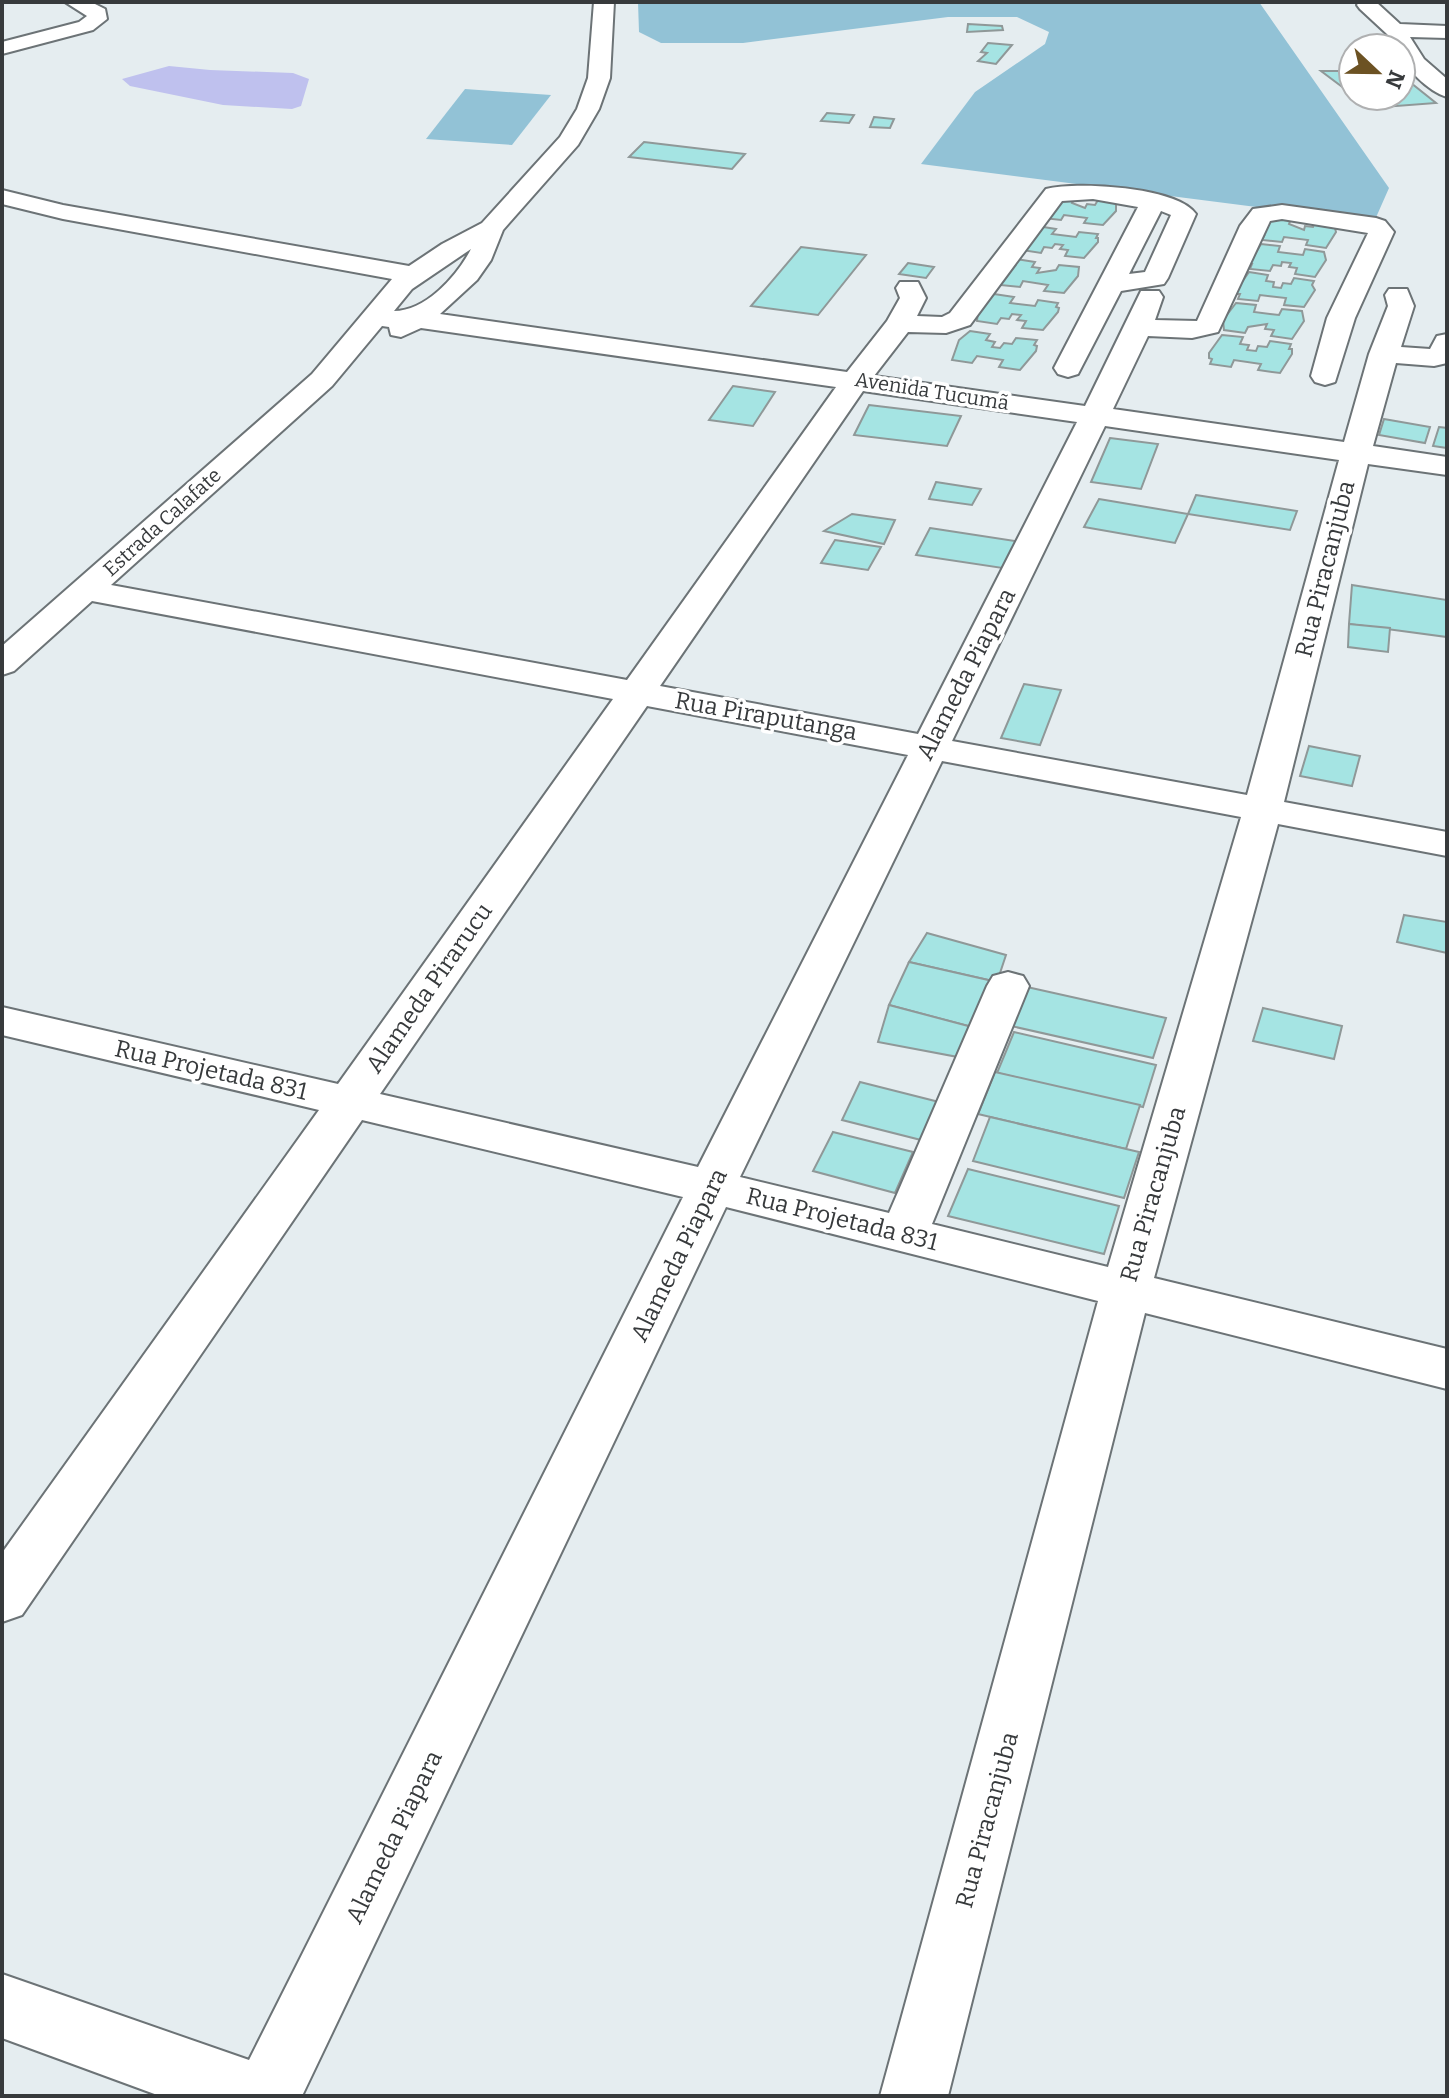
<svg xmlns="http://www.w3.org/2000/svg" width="1449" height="2098" viewBox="0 0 1449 2098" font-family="Bitter,serif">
  <rect width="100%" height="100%" fill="#e5edf0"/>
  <g fill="#92c2d6">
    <polygon points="638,2 1259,2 1389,188 1374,222 921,164 975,92 1045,44 1049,32 1017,17 948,17 743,43 661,43 639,32"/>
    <polygon points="465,89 551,95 512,145 426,139"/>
  </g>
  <polygon fill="#bfc1ee" points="169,66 210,70 293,73 309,79 301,106 292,109 223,105 130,86 122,79"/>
  <g fill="#a5e4e3" stroke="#8f9898" stroke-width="2">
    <polygon points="968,24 1002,26 1003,30 967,32"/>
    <polygon points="988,43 1012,45 996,64 978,61 987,53 981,52"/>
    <polygon points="1321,71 1353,71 1353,95"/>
    <polygon points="1401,75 1436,103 1370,108 1355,96 1401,96"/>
    <polygon points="827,113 854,115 849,123 821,121"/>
    <polygon points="874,117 894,119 890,128 870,127"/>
    <polygon points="644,142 745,154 732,169 629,157"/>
    <polygon points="1057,195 1075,197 1072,203 1085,208 1087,204 1095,205 1098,200 1116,202 1116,211 1103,225 1084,223 1087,218 1064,215 1061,220 1043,218"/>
    <polygon points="1273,216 1291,219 1289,224 1304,230 1305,226 1313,227 1315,222 1334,224 1336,232 1326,248 1306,245 1308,240 1284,237 1282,242 1262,240 1264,236 1261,236"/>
    <polygon points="1037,226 1056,229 1052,234 1076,237 1079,232 1098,234 1096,238 1098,238 1098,242 1084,258 1065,256 1068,250 1060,249 1063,245 1055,244 1052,248 1044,247 1041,253 1022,250"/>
    <polygon points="1261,244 1280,246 1278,252 1303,255 1305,249 1324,252 1326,260 1315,277 1295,274 1297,268 1289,267 1291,263 1282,262 1281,266 1273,265 1270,271 1250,269 1252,264 1249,264"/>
    <polygon points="801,247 866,255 818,315 751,306"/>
    <polygon points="1016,259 1035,262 1032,267 1040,268 1037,273 1056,270 1059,265 1079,267 1078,276 1064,293 1044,291 1048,285 1023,281 1020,287 1000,285"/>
    <polygon points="908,263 934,267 926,278 899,274"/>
    <polygon points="1249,272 1268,275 1266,281 1274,282 1273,287 1281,288 1283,283 1291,284 1294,278 1314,281 1312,285 1315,290 1304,307 1284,305 1286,298 1260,295 1258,301 1238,299 1240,294 1236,294 1237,289"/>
    <polygon points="994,294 1014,297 1010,303 1035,306 1038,300 1058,303 1056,307 1059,308 1058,312 1043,330 1022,328 1026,321 1017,320 1021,315 1012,314 1009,319 1001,318 997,324 977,321 978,311"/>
    <polygon points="1236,303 1256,305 1254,312 1279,315 1282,309 1302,311 1304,321 1292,339 1271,336 1274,330 1265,329 1267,324 1248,327 1245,333 1224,330 1223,320"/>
    <polygon points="970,331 990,334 986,340 995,342 992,347 1000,348 1004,343 1012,344 1016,338 1037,340 1034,345 1037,346 1036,351 1020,370 999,367 1003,360 977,356 972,363 952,360 959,340"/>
    <polygon points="1222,335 1243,337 1240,344 1249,345 1247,350 1256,351 1258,346 1267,347 1270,341 1291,344 1289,349 1292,349 1292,354 1280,373 1258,370 1261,364 1234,360 1231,367 1210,364 1212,359 1209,358 1209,353"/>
    <polygon points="733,386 775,392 753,426 709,420"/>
    <polygon points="869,405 961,416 947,446 854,435"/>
    <polygon points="1384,419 1430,427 1425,443 1379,435"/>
    <polygon points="1439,427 1447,428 1447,448 1433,446"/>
    <polygon points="1110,438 1158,444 1141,489 1091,482"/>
    <polygon points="936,482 981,489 972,505 929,499"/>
    <polygon points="1196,495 1297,511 1290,530 1188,514"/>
    <polygon points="1099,499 1188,514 1175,543 1084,527"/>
    <polygon points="852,514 895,520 884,544 824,531"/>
    <polygon points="930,528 1022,542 1009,569 916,555"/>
    <polygon points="835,540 881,547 868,570 821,563"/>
    <polygon points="1352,585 1447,600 1447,637 1349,624"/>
    <polygon points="1349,624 1390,628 1388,652 1348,647"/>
    <polygon points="1024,684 1061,690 1040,745 1001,738"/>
    <polygon points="1309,746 1360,756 1352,786 1300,776"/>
    <polygon points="1404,915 1447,922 1447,953 1397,942"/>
    <polygon points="927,933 1006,955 997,982 909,962"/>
    <polygon points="909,962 997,982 972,1027 889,1005"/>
    <polygon points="1027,987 1166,1018 1153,1058 1011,1026"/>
    <polygon points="889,1005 972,1027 958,1057 878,1042"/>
    <polygon points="1263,1008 1342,1026 1334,1059 1253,1041"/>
    <polygon points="1014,1032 1156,1065 1143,1107 997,1073"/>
    <polygon points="995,1072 1140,1105 1126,1149 978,1114"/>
    <polygon points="860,1082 939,1102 921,1140 842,1120"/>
    <polygon points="990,1117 1139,1152 1124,1198 973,1161"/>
    <polygon points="833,1132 913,1152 895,1193 813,1171"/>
    <polygon points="968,1169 1119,1206 1104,1254 948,1216"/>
  </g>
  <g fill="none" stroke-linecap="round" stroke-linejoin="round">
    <g stroke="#6c7376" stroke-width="4">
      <g id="minor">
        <polygon points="65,2 91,2 105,9 107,19 93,30 2,54 2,42 79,22 87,16"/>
        <path d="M594,2H614L610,78L599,109L578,145L503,230L491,260L477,280L440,314L847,372L887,321L900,298L896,288L900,282H918L926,298L917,316L942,317L950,313L1046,189C1077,181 1178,187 1196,214L1168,278L1164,284L1121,291L1078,374L1068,377L1058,374L1054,368L1138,207L1093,199L1062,201L970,325L946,333L908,332L874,376L1085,406L1141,291H1159L1163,297L1155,320L1197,321L1240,226L1253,209L1282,205L1376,218L1385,221L1394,232L1355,318L1335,382L1325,385L1315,382L1311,376L1327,318L1368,233L1282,219L1270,221L1218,332L1192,338L1148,336L1113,409L1344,442L1369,354L1388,306L1385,295L1389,289H1407L1414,306L1401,347L1430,349L1437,336L1447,334V363L1434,366L1396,363L1373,446L1447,457V475L1368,464L1284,802L1447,832V856L1278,824L1154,1278L1447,1349V1389L1145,1313L948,2096H880L1098,1301L726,1207L302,2096H160L2,2038V1974L249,2060L683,1197L362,1120L22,1615L2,1622V1553L319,1110L2,1035V1007L338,1084L613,699L92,601L14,671L2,675V646L312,374L392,279L63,219L2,204V190L63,205L409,266L442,244L482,223L560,137L577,109L588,78ZM1161,211L1171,215L1145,272L1129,274ZM471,249C457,276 426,311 394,311L412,289ZM382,326L389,327L391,335L401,337L421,328L836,387L627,680L111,585L332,386ZM863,391L1077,422L918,734L660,686ZM1105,426L1339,460L1247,795L952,741ZM647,706L908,755L698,1167L380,1094ZM942,761L1241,817L1108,1267L932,1224L1029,986L1023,976L1008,972L993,976L987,986L889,1213L740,1177Z"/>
        <path d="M1359,2H1376L1400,24L1447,26V38L1410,37L1424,59L1447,79V97C1430,92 1401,67 1401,48H1396L1387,34L1360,9L1357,5Z"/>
      </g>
    </g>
    <use href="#minor" fill="#fff" fill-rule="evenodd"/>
  </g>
  <g text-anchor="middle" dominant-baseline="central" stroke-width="7" stroke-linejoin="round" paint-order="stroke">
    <g font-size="20" fill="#373a3c" stroke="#fff">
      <text transform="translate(932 391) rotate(9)">Avenida Tucumã</text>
      <text transform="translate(162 522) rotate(-42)">Estrada Calafate</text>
    </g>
    <g font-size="24" fill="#373a3c" stroke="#fff">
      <text transform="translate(1325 569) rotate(-76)">Rua Piracanjuba</text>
      <text transform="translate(966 674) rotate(-63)">Alameda Piapara</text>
      <text transform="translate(766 716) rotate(10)">Rua Piraputanga</text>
      <text transform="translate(429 988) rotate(-55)">Alameda Pirarucu</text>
      <text transform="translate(211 1070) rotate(13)">Rua Projetada 831</text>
      <text transform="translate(1153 1194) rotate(-74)">Rua Piracanjuba</text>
      <text transform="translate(842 1219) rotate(14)">Rua Projetada 831</text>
      <text transform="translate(679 1255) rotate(-64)">Alameda Piapara</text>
      <text transform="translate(987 1820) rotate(-75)">Rua Piracanjuba</text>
      <text transform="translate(394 1837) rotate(-64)">Alameda Piapara</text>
    </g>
  </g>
  <rect width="1449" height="2098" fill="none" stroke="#373a3c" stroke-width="8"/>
  <g transform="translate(1377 72) rotate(112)"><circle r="38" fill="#ffffff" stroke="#afb0b1" stroke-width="2"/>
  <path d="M0-6L14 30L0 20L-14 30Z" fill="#6c5223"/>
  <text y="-12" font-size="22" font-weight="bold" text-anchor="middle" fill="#373a3c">N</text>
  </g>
</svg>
